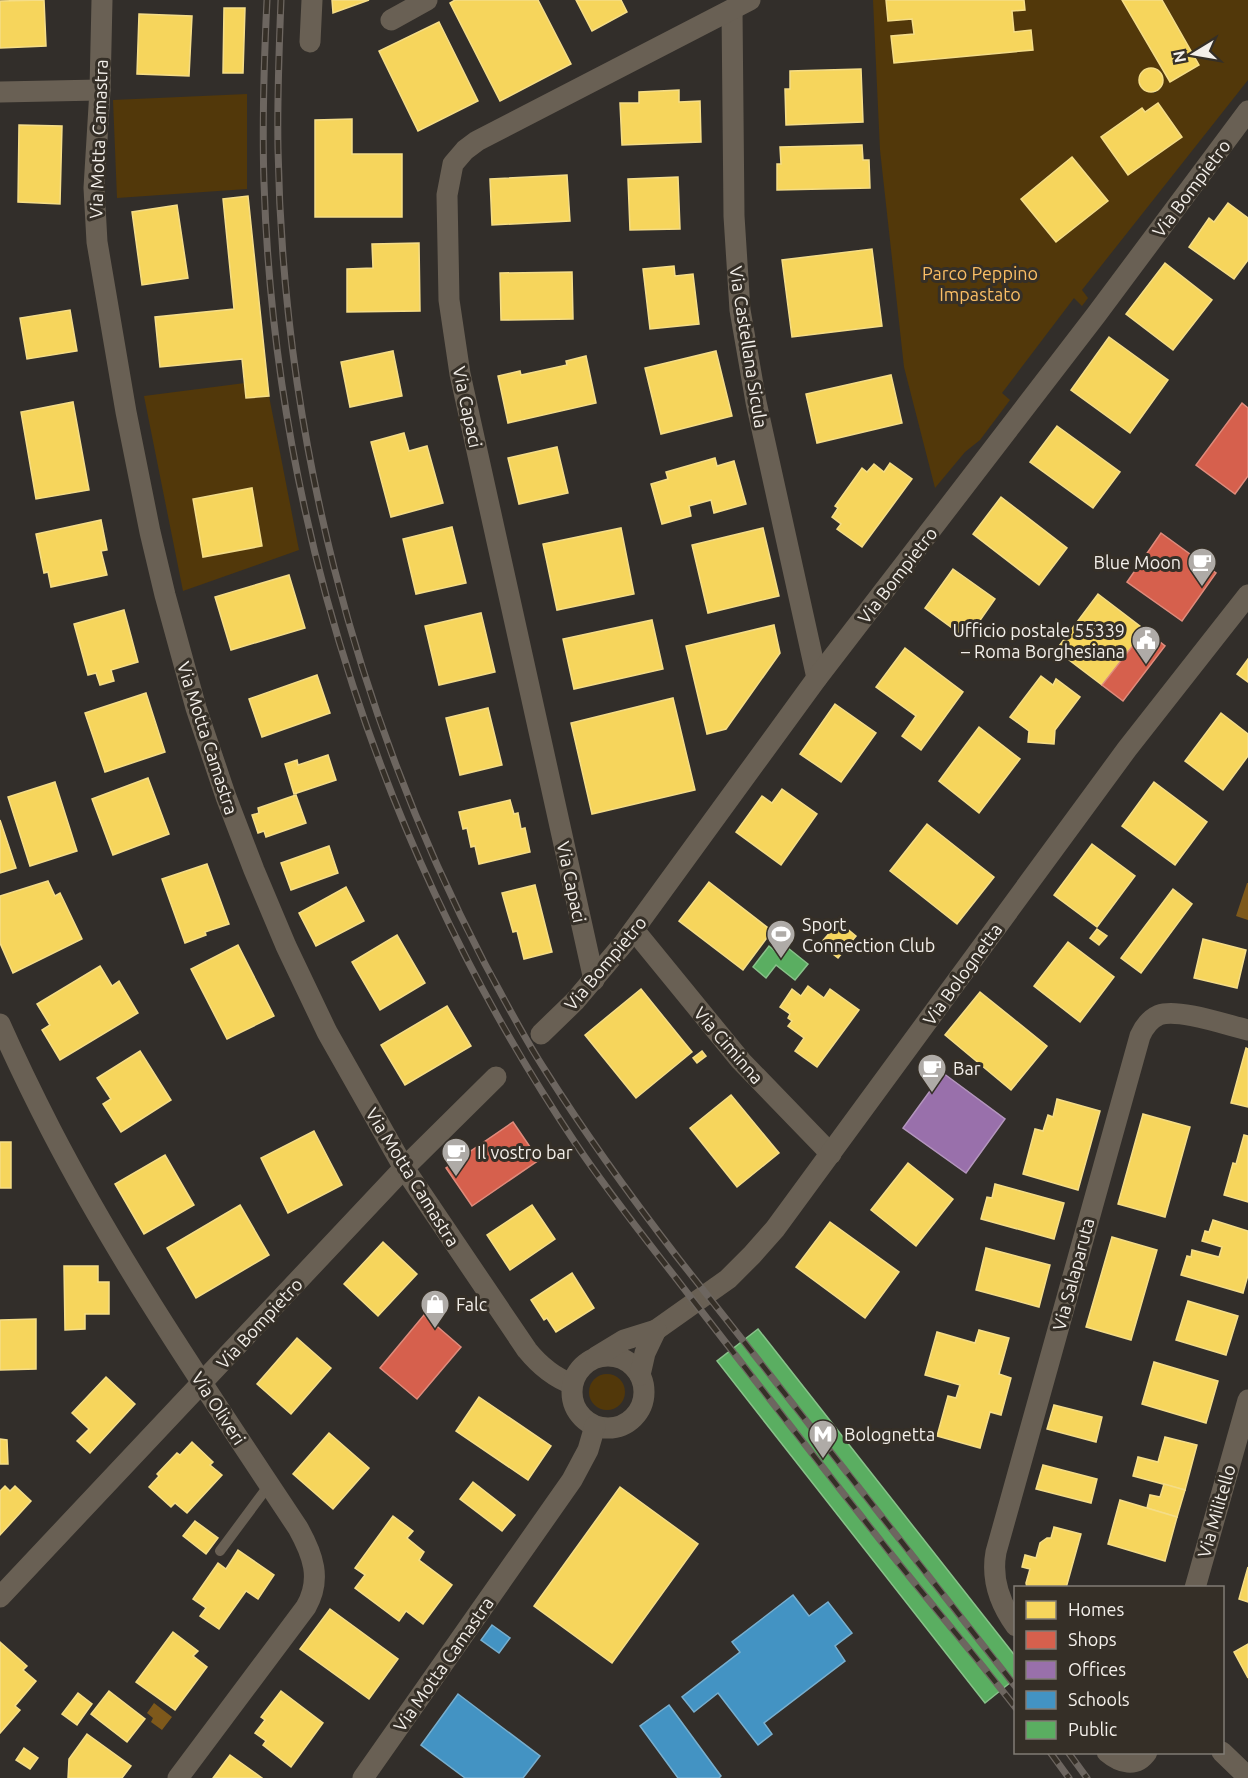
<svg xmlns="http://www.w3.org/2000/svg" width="1248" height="1778" viewBox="0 0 1248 1778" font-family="Ubuntu,sans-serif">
  <rect width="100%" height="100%" fill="#322e2a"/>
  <g fill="#52380a" fill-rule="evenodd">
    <path d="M873,0H886L888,21L912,19L914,34L891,36L894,63L1032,50L1031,31L1014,32L1012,11L1025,10L1024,0H1122L1170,82L1199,65L1162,0H1248V80L1082,290L1088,298L1082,306L1074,298L1002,393L1010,400L980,440L965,452L935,488L904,367L880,150ZM1150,68L1158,70L1163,77L1161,88L1155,93L1143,90L1139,83L1143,72ZM1158,103L1181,137H1101L1142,108L1145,112ZM1072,157L1107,201L1056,242L1021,199Z"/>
    <polygon points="247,94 247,189 117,198 113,100"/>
    <path d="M245,383L269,396L299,550L183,591L144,396ZM251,488L262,546L204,557L193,500Z"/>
    <circle cx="607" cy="1392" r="18"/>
  </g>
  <g fill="#7e591b">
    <polygon points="1247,883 1248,883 1248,920 1236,916"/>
    <polygon points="154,1703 172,1717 162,1730 151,1722 153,1718 147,1713"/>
  </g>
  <g fill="#f6d55c" stroke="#f5dd87" stroke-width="1.5">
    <polygon points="44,0 46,46 0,48 0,1"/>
    <polygon points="332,0 369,0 333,13"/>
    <polygon points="455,0 538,0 571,64 500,101 450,3"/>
    <polygon points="576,0 621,0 627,12 592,31"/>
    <polygon points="886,0 1024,0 1025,10 1012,11 1014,32 1031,30 1033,50 894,63 891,36 914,34 912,19 888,21"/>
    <polygon points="1122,0 1162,0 1199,65 1170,82"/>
    <polygon points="224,8 245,8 243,73 223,73"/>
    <polygon points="139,14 192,16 189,76 137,74"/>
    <polygon points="439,22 478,101 418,131 379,51"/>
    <circle cx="1151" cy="80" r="12"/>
    <polygon points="861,69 863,122 786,125 785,89 790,89 790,71"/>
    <polygon points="679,90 679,102 700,101 701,142 622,145 620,103 639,103 639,92"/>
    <polygon points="1158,103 1182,137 1128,175 1101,137 1142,108 1145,112"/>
    <polygon points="352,119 352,154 402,154 402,217 315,217 315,120"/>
    <polygon points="19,125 62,126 60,204 18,202"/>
    <polygon points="862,145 863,160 869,160 870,188 777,190 777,164 781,164 780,147"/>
    <polygon points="1072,157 1108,201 1056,242 1021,199"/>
    <polygon points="567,175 570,221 492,225 490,179"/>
    <polygon points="678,177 680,229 630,230 628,179"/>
    <polygon points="248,196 269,396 246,398 242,359 160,367 155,317 234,309 223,199"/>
    <polygon points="1228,203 1248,218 1248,260 1234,279 1189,247 1209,218 1214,222"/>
    <polygon points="177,205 188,278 142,285 132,212"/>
    <polygon points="419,243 420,311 347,312 347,269 373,268 372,244"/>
    <polygon points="872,249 882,326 792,337 782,260"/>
    <polygon points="1165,263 1212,300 1173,350 1126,314"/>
    <polygon points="674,266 675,276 693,274 699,324 650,329 643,269"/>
    <polygon points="572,272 573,319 501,320 500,273"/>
    <polygon points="70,310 77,351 27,359 20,318"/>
    <polygon points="1109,337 1168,380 1130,433 1071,390"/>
    <polygon points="393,351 402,396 350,407 341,362"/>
    <polygon points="716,351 732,416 661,434 645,368"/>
    <polygon points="586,356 596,403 508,423 498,376 520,371 521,375 567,365 566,361"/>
    <polygon points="891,375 902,423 817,443 806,394"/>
    <polygon points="73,402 89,490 36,499 21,412"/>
    <polygon points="1057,426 1120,472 1093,508 1030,462"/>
    <polygon points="404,433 409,451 427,446 443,503 391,517 371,442"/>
    <polygon points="557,447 568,493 519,504 508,458"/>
    <polygon points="715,458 717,466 734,461 746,504 714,513 711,500 689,506 691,516 662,524 651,484 668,479 666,472"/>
    <polygon points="890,463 912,479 862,547 837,529 841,524 832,517 838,508 835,506 862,468 867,472 874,464 884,472"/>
    <polygon points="252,488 262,546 203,557 193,499"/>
    <polygon points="1001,497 1067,548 1039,585 973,534"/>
    <polygon points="101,520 107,550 101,551 107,575 51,587 48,572 44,573 36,534"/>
    <polygon points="452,527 466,583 416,594 403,539"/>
    <polygon points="621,528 634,594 557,610 543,544"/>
    <polygon points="763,528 779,596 708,613 692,545"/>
    <polygon points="953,569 995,599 967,639 925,608"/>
    <polygon points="289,575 305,628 231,650 215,597"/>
    <polygon points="1098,594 1145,630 1102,685 1056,650"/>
    <polygon points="124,610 138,662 111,670 114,681 100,685 96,673 88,675 74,624"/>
    <polygon points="481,613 495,672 439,685 425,626"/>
    <polygon points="652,620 663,669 574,689 563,639"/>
    <polygon points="774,625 780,653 726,729 707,734 686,646"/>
    <polygon points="905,648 963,692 921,750 902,736 916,716 876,687"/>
    <polygon points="1248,659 1248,682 1237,674"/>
    <polygon points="317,675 330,713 262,737 249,699"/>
    <polygon points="1041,676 1053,685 1056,679 1080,697 1055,730 1054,744 1028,742 1029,731 1010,717"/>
    <polygon points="146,693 165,752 105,772 85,713"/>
    <polygon points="673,698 695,790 592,814 571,723"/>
    <polygon points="835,704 876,733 841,782 800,754"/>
    <polygon points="488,708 502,765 460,775 446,718"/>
    <polygon points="1221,713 1248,734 1248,756 1223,790 1185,761"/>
    <polygon points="979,727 1020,759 979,813 939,781"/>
    <polygon points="328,755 336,780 294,794 285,764 297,760 298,765"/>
    <polygon points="148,778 169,834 113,855 92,799"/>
    <polygon points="55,782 77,851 30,866 8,797"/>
    <polygon points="1154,782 1207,822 1175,865 1122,826"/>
    <polygon points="782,789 817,814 781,865 736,832 762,796 772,803"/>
    <polygon points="296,795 306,823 266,837 264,831 258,833 252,815 259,813 258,808"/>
    <polygon points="510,800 514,814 518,813 521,829 525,828 530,852 479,864 475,846 471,847 467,828 463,829 459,812"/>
    <polygon points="0,820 16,868 0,873"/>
    <polygon points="927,824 994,877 957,924 890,871"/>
    <polygon points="1092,844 1135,876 1097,927 1054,895"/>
    <polygon points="329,846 338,873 291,890 281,863"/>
    <polygon points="207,864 229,924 205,932 206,935 185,943 162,879"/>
    <polygon points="48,881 55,896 60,893 82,939 13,973 0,943 0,896"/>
    <polygon points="709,882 772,931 743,970 679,921"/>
    <polygon points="535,885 552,952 524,959 517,931 513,932 502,893"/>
    <polygon points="346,887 364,921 316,946 299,913"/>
    <polygon points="1173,889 1192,904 1141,973 1121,958"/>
    <polygon points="839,922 856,936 838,958 820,944"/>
    <polygon points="1097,929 1107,936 1099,945 1090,938"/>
    <polygon points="397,935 425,983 380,1010 352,962"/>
    <polygon points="1203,939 1246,950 1237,988 1194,978"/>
    <polygon points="1068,942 1114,977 1080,1022 1034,986"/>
    <polygon points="238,945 274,1016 227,1039 191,969"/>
    <polygon points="100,966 112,986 119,981 138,1013 60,1060 42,1030 50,1025 37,1004"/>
    <polygon points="808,986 824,998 830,989 859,1010 817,1067 795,1051 804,1038 788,1026 792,1021 788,1018 790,1014 780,1007 792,989 801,996"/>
    <polygon points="641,989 692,1052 636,1098 585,1035"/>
    <polygon points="980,992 1047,1046 1011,1090 945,1035"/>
    <polygon points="447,1006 471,1046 405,1085 381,1045"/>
    <polygon points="1246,1048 1248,1049 1248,1107 1231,1103"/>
    <polygon points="140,1051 171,1100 121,1132 103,1104 111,1099 97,1078"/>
    <polygon points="702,1051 706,1056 697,1063 693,1058"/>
    <polygon points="731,1095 779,1153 737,1187 690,1128"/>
    <polygon points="1057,1099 1100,1111 1078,1190 1023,1174 1035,1129 1043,1131 1048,1115 1053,1117"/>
    <polygon points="1143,1114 1190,1127 1165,1217 1118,1204"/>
    <polygon points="314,1131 342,1185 288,1213 261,1158"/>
    <polygon points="1244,1135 1248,1136 1248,1202 1224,1195 1233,1163 1236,1164"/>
    <rect x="0" y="1142" width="11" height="46"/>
    <polygon points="165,1155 194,1205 144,1234 115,1184"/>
    <polygon points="908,1163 953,1199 916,1246 871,1210"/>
    <polygon points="995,1184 1064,1203 1054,1239 981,1219 987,1197 992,1198"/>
    <polygon points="240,1205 269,1255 196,1298 167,1248"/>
    <polygon points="532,1205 555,1239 510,1270 487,1235"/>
    <polygon points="1213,1220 1248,1231 1248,1275 1243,1293 1181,1275 1187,1256 1191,1257 1192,1250 1219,1257 1222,1247 1202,1241 1205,1231 1209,1232"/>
    <polygon points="830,1222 899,1272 865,1318 796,1267"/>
    <polygon points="1112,1237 1157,1250 1131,1340 1086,1327"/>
    <polygon points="383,1242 417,1274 378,1316 344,1284"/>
    <polygon points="986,1248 1050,1265 1039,1307 976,1290"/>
    <polygon points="64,1266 98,1266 98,1282 109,1282 109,1314 85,1314 85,1329 65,1330"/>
    <polygon points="572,1273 594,1308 556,1332 547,1318 544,1320 531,1300"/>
    <polygon points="1188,1301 1238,1316 1226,1355 1176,1340"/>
    <polygon points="36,1319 36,1369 0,1370 0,1320"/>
    <polygon points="979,1330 1009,1338 999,1374 1011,1378 1001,1415 990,1412 980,1448 937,1436 948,1396 956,1398 960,1385 925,1375 937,1332 975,1343"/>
    <polygon points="297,1338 331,1368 291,1414 257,1384"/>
    <polygon points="1154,1362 1218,1381 1206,1423 1142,1404"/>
    <polygon points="106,1377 135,1404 90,1453 77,1441 89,1429 72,1413"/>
    <polygon points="479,1397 551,1446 528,1480 456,1431"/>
    <polygon points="1054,1405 1102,1417 1096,1442 1047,1429"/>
    <polygon points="329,1433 369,1468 333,1509 293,1474"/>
    <polygon points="1165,1437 1197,1445 1185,1490 1133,1476 1138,1457 1158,1462"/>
    <polygon points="0,1439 7,1440 8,1464 0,1464"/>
    <polygon points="192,1442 213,1462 210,1465 222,1475 187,1513 175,1503 171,1507 149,1487 159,1476 157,1474 177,1453 180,1455"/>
    <polygon points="1043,1465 1097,1479 1091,1503 1036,1489"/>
    <polygon points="473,1482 515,1515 502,1531 460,1499"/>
    <polygon points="1164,1484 1185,1490 1177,1517 1147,1508 1150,1495 1160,1497"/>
    <polygon points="5,1486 10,1491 15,1486 31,1501 0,1535 0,1491"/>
    <polygon points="620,1487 698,1544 612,1663 534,1606"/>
    <polygon points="1120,1500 1177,1517 1165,1561 1108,1544"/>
    <polygon points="393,1516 413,1531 407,1538 424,1552 419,1560 452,1585 423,1624 406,1611 399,1621 355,1588 365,1575 355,1568"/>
    <polygon points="195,1521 218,1538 206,1554 183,1536"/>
    <polygon points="1054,1527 1081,1534 1066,1588 1027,1588 1026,1583 1030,1569 1022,1567 1025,1555 1036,1558 1040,1543 1047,1538 1051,1538"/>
    <polygon points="238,1550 274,1575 258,1599 246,1591 219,1629 200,1616 206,1608 193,1599 218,1563 226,1569"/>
    <polygon points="1248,1567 1248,1602 1239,1599"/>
    <polygon points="330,1609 398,1659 369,1699 300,1649"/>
    <polygon points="173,1632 198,1651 193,1656 207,1667 175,1710 136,1682"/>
    <polygon points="0,1642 27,1666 23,1670 36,1681 15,1706 20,1710 0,1733"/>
    <polygon points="1248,1644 1248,1678 1234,1652"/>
    <polygon points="109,1691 145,1719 127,1742 91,1714"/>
    <polygon points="281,1691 323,1723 291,1767 263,1745 266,1741 255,1733 265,1720 261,1717"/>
    <polygon points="78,1693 92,1704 77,1725 62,1714"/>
    <polygon points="87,1734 131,1766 122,1778 68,1778 69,1759"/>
    <polygon points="24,1748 38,1758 30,1769 16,1760"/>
    <polygon points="230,1755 262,1778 213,1778"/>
  </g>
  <g fill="#d6604d" stroke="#df8b7c" stroke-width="1.5">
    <polygon points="1242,403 1248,408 1248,476 1235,494 1196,465"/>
    <polygon points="1161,533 1216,573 1182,621 1127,582"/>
    <polygon points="1145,630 1165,646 1123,701 1102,685"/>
    <polygon points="513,1122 539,1160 472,1206 446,1168"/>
    <polygon points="424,1315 461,1347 417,1399 380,1368"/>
  </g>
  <polygon fill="#9970ab" stroke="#b496be" stroke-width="1.5" points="943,1073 1005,1119 966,1173 903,1128"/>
  <g fill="#4393c3" stroke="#78afcf" stroke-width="1.5">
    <polygon points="793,1595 809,1616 828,1602 852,1633 835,1646 845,1661 764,1723 772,1734 758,1745 718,1693 694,1712 682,1697 740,1652 732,1642"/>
    <polygon points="492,1625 510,1638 499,1653 481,1640"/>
    <polygon points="458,1694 540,1756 523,1778 465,1778 421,1745"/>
    <polygon points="669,1705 721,1776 719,1778 678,1778 640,1726"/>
  </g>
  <g fill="#5aae61" stroke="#88c28a" stroke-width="1.5">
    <polygon points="769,946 782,957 788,948 808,964 795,980 776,965 766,978 753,967"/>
    <polygon points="758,1329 1016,1657 1016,1678 985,1703 717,1361"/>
  </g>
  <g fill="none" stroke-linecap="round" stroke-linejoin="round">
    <polyline stroke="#696054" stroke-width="10" points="220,1551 269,1485"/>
    <g stroke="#696054" stroke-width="21">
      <path d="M102,0L100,90L94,188L97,242L126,412L150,532L165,595L196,708L226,797L254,870L286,946L327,1032L404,1168L527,1350C540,1366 553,1377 572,1384"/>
      <polyline points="732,10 734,216 740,310 756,402 817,678"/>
      <polyline points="391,20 427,0"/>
      <polyline points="310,42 312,0"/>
      <polyline points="0,92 100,90"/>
      <polyline points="634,930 741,1061 831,1154"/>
      <polyline points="594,980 460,374 449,300 447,195 453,164 465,150 477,141 750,0"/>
      <path d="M0,1024C16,1060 33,1095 51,1130C123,1269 212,1398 298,1528C313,1555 322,1579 306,1607L178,1778"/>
      <polyline points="541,1034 575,1001 624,943 817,678 1096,315 1248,111"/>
      <polyline points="656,1330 728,1279 752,1255 775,1229 1127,749 1248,595"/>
      <circle cx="608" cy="1392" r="36"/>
      <polyline points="596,1357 624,1340 656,1330 645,1353 640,1375"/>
      <polyline points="1195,1588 1248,1400"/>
      <polyline points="0,1597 404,1168 496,1077"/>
      <path d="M1016,1626C1000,1604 991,1579 996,1552L1140,1036C1144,1027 1150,1019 1159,1015C1178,1008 1227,1025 1248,1030"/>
      <path d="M1107,1752C1120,1763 1136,1768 1147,1752"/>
      <polyline points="1222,1752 1248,1777"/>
      <polyline points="363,1778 572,1480 588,1450 595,1426"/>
    </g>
    <g stroke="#6d6660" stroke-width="7">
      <g id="rail">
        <path d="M267,0C264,61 262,122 264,183C275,525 386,861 576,1144C612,1198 653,1248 692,1299C757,1383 822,1467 888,1550C930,1603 974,1654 1016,1708"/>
        <path d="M281,0C279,50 277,99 278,149C283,432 354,713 485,964C504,999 523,1036 545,1070C586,1135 631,1197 678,1258L1016,1687"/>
        <polyline points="1050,1752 1069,1778"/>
        <polyline points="1068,1752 1087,1778"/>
      </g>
    </g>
    <use href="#rail" stroke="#352f27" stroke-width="4.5" stroke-dasharray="14" stroke-linecap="butt"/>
  </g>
  <defs>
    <g id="cafe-pin" transform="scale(1.5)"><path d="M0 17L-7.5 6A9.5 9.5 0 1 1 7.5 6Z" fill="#afaba7" stroke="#352f27"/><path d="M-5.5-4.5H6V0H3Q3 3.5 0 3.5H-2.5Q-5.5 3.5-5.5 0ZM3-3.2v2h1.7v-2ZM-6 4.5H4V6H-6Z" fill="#fff"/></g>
    <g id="civic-pin" transform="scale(1.5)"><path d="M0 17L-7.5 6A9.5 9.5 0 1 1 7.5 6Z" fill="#afaba7" stroke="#352f27"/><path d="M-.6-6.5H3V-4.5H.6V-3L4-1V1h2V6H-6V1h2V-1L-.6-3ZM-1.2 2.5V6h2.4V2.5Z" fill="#fff"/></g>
    <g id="stadium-pin" transform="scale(1.5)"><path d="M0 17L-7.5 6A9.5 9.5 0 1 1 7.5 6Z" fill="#afaba7" stroke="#352f27"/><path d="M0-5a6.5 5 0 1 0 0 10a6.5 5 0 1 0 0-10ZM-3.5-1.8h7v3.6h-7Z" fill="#fff"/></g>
    <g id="shop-pin" transform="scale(1.5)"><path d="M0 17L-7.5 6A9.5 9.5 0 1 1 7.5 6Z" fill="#afaba7" stroke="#352f27"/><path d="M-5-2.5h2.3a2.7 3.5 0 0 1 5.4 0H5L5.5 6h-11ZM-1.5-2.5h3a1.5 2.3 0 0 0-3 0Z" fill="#fff"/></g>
    <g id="metro-pin" transform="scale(1.5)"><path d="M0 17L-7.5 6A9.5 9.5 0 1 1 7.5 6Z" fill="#afaba7" stroke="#352f27"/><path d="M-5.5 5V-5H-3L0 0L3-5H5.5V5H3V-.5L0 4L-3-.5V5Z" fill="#fff"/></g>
  </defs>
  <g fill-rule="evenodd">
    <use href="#cafe-pin" x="1202" y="562"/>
    <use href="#civic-pin" x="1146" y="640"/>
    <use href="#stadium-pin" x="781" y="934"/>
    <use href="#cafe-pin" x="932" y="1068"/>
    <use href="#cafe-pin" x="456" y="1152"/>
    <use href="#shop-pin" x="435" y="1304"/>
    <use href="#metro-pin" x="823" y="1434"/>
  </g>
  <g text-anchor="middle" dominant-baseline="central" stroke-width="6" stroke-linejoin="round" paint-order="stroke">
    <g font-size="18" fill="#f3efea" stroke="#352f27">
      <text transform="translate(98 139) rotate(-88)">Via Motta Camastra</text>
      <text transform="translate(1191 188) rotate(-53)">Via Bompietro</text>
      <text transform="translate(749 347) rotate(81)">Via Castellana Sicula</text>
      <text transform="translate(468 407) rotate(78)">Via Capaci</text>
      <text transform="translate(897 575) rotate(-52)">Via Bompietro</text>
      <text transform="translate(208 738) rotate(72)">Via Motta Camastra</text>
      <text transform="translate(572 882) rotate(78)">Via Capaci</text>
      <text transform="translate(605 963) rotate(-50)">Via Bompietro</text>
      <text transform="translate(962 974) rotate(-54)">Via Bolognetta</text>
      <text transform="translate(729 1045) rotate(49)">Via Ciminna</text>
      <text transform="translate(413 1177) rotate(58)">Via Motta Camastra</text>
      <text transform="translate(1073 1274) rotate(-75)">Via Salaparuta</text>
      <text transform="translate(259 1323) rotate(-47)">Via Bompietro</text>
      <text transform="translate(219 1408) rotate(57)">Via Oliveri</text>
      <text transform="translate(1216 1511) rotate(-74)">Via Militello</text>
      <text transform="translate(443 1664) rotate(-55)">Via Motta Camastra</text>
    </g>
    <g font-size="18" fill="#fabe65" stroke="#352f27">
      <text x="980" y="273">Parco Peppino<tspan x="980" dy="21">Impastato</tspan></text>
    </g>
    <g font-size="18" fill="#f3efea" stroke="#352f27" text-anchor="start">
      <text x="1181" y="562" text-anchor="end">Blue Moon</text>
      <text x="1125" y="630" text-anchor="end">Ufficio postale 55339<tspan x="1125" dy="21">– Roma Borghesiana</tspan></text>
      <text x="802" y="924">Sport<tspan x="802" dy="21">Connection Club</tspan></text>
      <text x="953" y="1068">Bar</text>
      <text x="477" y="1152">Il vostro bar</text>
      <text x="456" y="1304">Falc</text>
      <text x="844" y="1434">Bolognetta</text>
    </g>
  </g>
  <rect x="1014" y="1586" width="210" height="168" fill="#352f27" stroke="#817c75" stroke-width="1.5"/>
  <rect x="1026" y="1601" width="30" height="18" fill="#f6d55c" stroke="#817c75" stroke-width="1.5"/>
  <text x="1068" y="1616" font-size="18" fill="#f3efea">Homes</text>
  <rect x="1026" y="1631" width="30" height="18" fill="#d6604d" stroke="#817c75" stroke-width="1.5"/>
  <text x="1068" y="1646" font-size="18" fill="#f3efea">Shops</text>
  <rect x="1026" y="1661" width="30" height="18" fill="#9970ab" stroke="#817c75" stroke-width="1.5"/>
  <text x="1068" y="1676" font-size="18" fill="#f3efea">Offices</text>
  <rect x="1026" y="1691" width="30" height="18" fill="#4393c3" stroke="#817c75" stroke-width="1.5"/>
  <text x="1068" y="1706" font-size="18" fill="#f3efea">Schools</text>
  <rect x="1026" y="1721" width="30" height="18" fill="#5aae61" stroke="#817c75" stroke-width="1.5"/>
  <text x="1068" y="1736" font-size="18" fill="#f3efea">Public</text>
  <g transform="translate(1194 54) rotate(259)" stroke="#352f27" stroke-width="4.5" paint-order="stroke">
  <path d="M0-4.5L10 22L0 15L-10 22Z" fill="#f3efea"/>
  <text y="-9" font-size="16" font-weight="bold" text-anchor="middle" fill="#f3efea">N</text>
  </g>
</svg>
